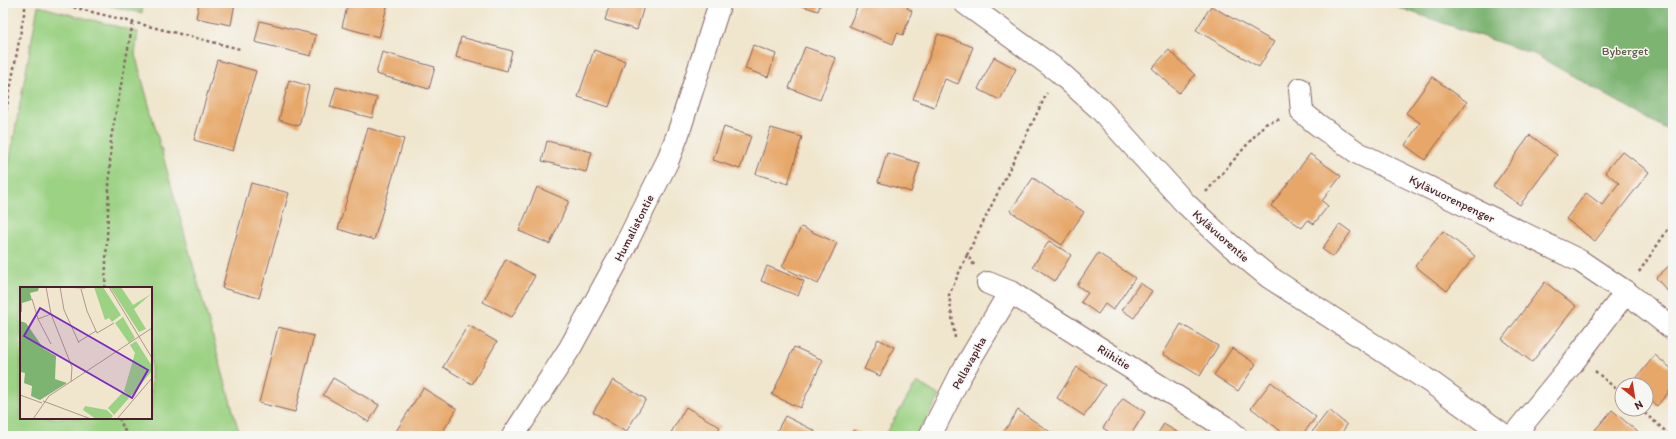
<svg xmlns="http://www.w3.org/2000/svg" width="1676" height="439" viewBox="0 0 1676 439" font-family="Itim,sans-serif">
  <rect width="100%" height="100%" fill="#f6f6f2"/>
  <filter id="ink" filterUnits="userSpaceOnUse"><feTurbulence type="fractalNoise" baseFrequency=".025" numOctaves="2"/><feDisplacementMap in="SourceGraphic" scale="8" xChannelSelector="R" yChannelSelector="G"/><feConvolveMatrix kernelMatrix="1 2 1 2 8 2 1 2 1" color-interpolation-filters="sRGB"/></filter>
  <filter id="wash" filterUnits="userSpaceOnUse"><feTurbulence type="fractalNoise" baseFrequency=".012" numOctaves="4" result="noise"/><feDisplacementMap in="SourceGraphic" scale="16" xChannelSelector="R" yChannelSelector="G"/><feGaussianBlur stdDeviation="0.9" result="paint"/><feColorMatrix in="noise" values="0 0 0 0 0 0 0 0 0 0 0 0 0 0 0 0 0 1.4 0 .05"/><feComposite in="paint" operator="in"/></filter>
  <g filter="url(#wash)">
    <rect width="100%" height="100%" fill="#f0e6ce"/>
    <g fill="#9cd284" stroke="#737858" fill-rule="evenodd">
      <polygon points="98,3 143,3 142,13"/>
      <path d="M38,6L138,32L135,54L240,436H3V196ZM21,288H151V418H21Z"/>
      <polygon points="917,382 940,396 916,436 884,436"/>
    </g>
    <polygon fill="#7db472" stroke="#646a4e" points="1385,3 1673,3 1673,133 1536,55"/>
    <g id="blocks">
      <g fill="#e7a769">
        <polygon points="199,3 235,3 231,25 196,18"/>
        <polygon points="348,3 388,3 379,37 342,27"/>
        <polygon points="610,3 645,3 637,30 605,20"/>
        <polygon points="793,3 821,3 818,11"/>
        <polygon points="859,3 909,3 907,8 912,11 903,35 897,33 893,44 849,26"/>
        <polygon points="1211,6 1274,42 1259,67 1196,30"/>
        <polygon points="260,21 316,35 311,56 255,42"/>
        <polygon points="938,34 973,47 958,84 945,79 934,107 913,99"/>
        <polygon points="461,37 512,51 507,71 456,57"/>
        <polygon points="753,45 776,54 768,77 745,69"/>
        <polygon points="805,47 836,58 820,100 789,88"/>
        <polygon points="594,50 625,61 609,107 578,97"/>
        <polygon points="1169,50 1195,75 1179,93 1152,68"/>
        <polygon points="382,52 435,67 429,89 376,74"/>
        <polygon points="994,57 1016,69 1000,100 978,89"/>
        <polygon points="217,60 256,71 233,151 194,140"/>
        <polygon points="1432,77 1467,102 1425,160 1405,145 1420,123 1406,113"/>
        <polygon points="289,80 309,86 299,126 279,120"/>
        <polygon points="336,87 377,98 372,118 330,107"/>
        <polygon points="724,127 751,136 740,169 713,160"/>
        <polygon points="368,128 404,139 374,240 338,229"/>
        <polygon points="771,128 802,137 788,184 756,174"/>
        <polygon points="1530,135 1557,155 1520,205 1493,186"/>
        <polygon points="547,141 592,152 586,172 542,161"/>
        <polygon points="1622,151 1649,172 1595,241 1566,219 1586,193 1602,205 1619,183 1605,172"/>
        <polygon points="887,153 920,163 911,192 878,182"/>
        <polygon points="1310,154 1341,176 1322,201 1328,206 1314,224 1308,220 1302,228 1271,206"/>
        <polygon points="1033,178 1084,212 1062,245 1010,211"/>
        <polygon points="251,183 289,193 259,298 222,288"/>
        <polygon points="537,187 569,201 550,244 519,231"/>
        <polygon points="1340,224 1351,232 1333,257 1322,249"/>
        <polygon points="801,227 837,243 818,284 782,267"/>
        <polygon points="1443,231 1475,256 1447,291 1415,266"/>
        <polygon points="1049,241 1071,255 1055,281 1033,266"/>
        <polygon points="1098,253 1135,278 1113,310 1105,304 1098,314 1081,302 1088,293 1077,285"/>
        <polygon points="506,259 535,276 512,317 483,302"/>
        <polygon points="1673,262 1673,297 1656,278"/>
        <polygon points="767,266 804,281 798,296 761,281"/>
        <polygon points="1545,282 1576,306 1532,362 1502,339"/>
        <polygon points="1140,283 1152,291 1134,318 1122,310"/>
        <polygon points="1181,324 1218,346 1200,376 1163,354"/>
        <polygon points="468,325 497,342 472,384 443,367"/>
        <polygon points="278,327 314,336 295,412 259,403"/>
        <polygon points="878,339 894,347 880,376 864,369"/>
        <polygon points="794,347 823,360 800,408 772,395"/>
        <polygon points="1232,348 1256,364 1238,391 1214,375"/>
        <polygon points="1655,355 1673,370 1673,387 1657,406 1646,397 1646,385 1631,385"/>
        <polygon points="1077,367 1105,385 1084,416 1057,398"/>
        <polygon points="333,378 379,405 369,422 323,395"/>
        <polygon points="613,380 646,399 626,432 593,412"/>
        <polygon points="1271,382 1316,417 1301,436 1287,436 1251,408"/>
        <polygon points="423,388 457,409 440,436 393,436"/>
        <polygon points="1123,398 1145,412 1130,436 1115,436 1103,428"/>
        <polygon points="686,407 720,427 714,436 669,436"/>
        <polygon points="1018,410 1056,436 1001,436"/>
        <polygon points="1329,410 1347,425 1339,436 1309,436"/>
        <polygon points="1612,410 1640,434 1639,436 1590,436"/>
        <polygon points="785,416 815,431 813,436 788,436 777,431"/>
        <polygon points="1164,424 1183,436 1156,436"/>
        <polygon points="853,430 865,436 850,436"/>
      </g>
    </g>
  </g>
  <g filter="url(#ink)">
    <use href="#blocks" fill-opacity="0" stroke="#846564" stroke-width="1"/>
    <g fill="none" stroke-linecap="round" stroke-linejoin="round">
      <g stroke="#846564" stroke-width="24">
        <g id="minor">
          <polyline points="965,3 1058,71 1100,109 1185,203 1230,245 1269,277 1432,383 1505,436"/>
          <polyline points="1300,89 1302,112 1318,125 1358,153 1580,261 1626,292 1673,329"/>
          <polyline points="988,283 1010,292 1228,429 1236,436"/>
          <polyline points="513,436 570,348 618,260 667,162 678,134 720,3"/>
          <polyline points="930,436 960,376 1010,292"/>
          <polyline points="1513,436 1571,365 1626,292"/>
        </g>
      </g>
      <g stroke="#846564" stroke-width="2.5" stroke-dasharray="3 3" stroke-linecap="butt">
        <polyline points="56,3 240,49"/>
        <polyline points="3,128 26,3"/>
        <polyline points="1206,192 1265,124 1281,119"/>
        <polyline points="974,265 967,255 1047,93"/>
        <polyline points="1639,272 1673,222"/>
        <polyline points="105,288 111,138 133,22"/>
        <polyline points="955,338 949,295 967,255"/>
        <polyline points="1595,371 1622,394"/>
        <polyline points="1640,409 1671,436"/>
        <polyline points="119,418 127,436"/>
      </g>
      <use href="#minor" stroke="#fff" stroke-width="22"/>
    </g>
  </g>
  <g text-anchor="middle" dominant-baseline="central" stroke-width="3" stroke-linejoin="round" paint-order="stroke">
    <g font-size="12" fill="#635546" stroke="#f6f6f2">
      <text x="1625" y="51">Byberget</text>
    </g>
    <g font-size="12" fill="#4a1f2b" stroke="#f6f6f2">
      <text transform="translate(1452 199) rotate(26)">Kylävuorenpenger</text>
      <text transform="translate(634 228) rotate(-63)">Humalistontie</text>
      <text transform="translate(1221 236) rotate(42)">Kylävuorentie</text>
      <text transform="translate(1114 357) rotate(32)">Riihitie</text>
      <text transform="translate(969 363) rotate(-61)">Pellavapiha</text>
    </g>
  </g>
  <g transform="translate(20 287)">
    <rect width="132" height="132" fill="#f0e6ce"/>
    <path d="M74,0H83L101,28L92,35L89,31L85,33ZM90,0H101L113,18L131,7L114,22L126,42L119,45ZM103,30L115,51L109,56L95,36ZM116,54L132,79V84L110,110L104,104L115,66L110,58ZM103,105L109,111L94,128L88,121ZM65,119L87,123L93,129L90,132H76L63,123Z" fill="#9cd284"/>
    <path d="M0,0H19L18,4L10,6L12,13L2,16V25L0,24ZM0,34L6,36L24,62L36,69L35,92L47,96L20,113L11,109L12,99L4,96L5,86L0,85Z" fill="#7db472"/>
    <path fill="none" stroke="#ae968d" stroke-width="1" d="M26,0L31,27L52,80L51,95M38,0L65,1M40,0L44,23L59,56M89,0L132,71M61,2L67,24L77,46L94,36M12,12L18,32L31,57M18,32L31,27M58,55L76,44M0,108L22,116M23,114L71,132M13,132L29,109L132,41M97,132L132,91"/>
    <path fill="#7b2cbf" fill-opacity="0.15" stroke="#7b2cbf" stroke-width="2" d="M20,21L128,83L112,111L4,49Z"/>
    <rect width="132" height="132" fill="none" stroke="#4a1f2b" stroke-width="2"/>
  </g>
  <rect width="1676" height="439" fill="none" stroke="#f6f6f2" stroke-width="16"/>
  <g transform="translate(1634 397) rotate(150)"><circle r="19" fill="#f6f6f2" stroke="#b1a0a2"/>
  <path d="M0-3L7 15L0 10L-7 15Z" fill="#c8321e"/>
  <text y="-6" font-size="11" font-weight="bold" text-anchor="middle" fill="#4a1f2b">N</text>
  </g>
</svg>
